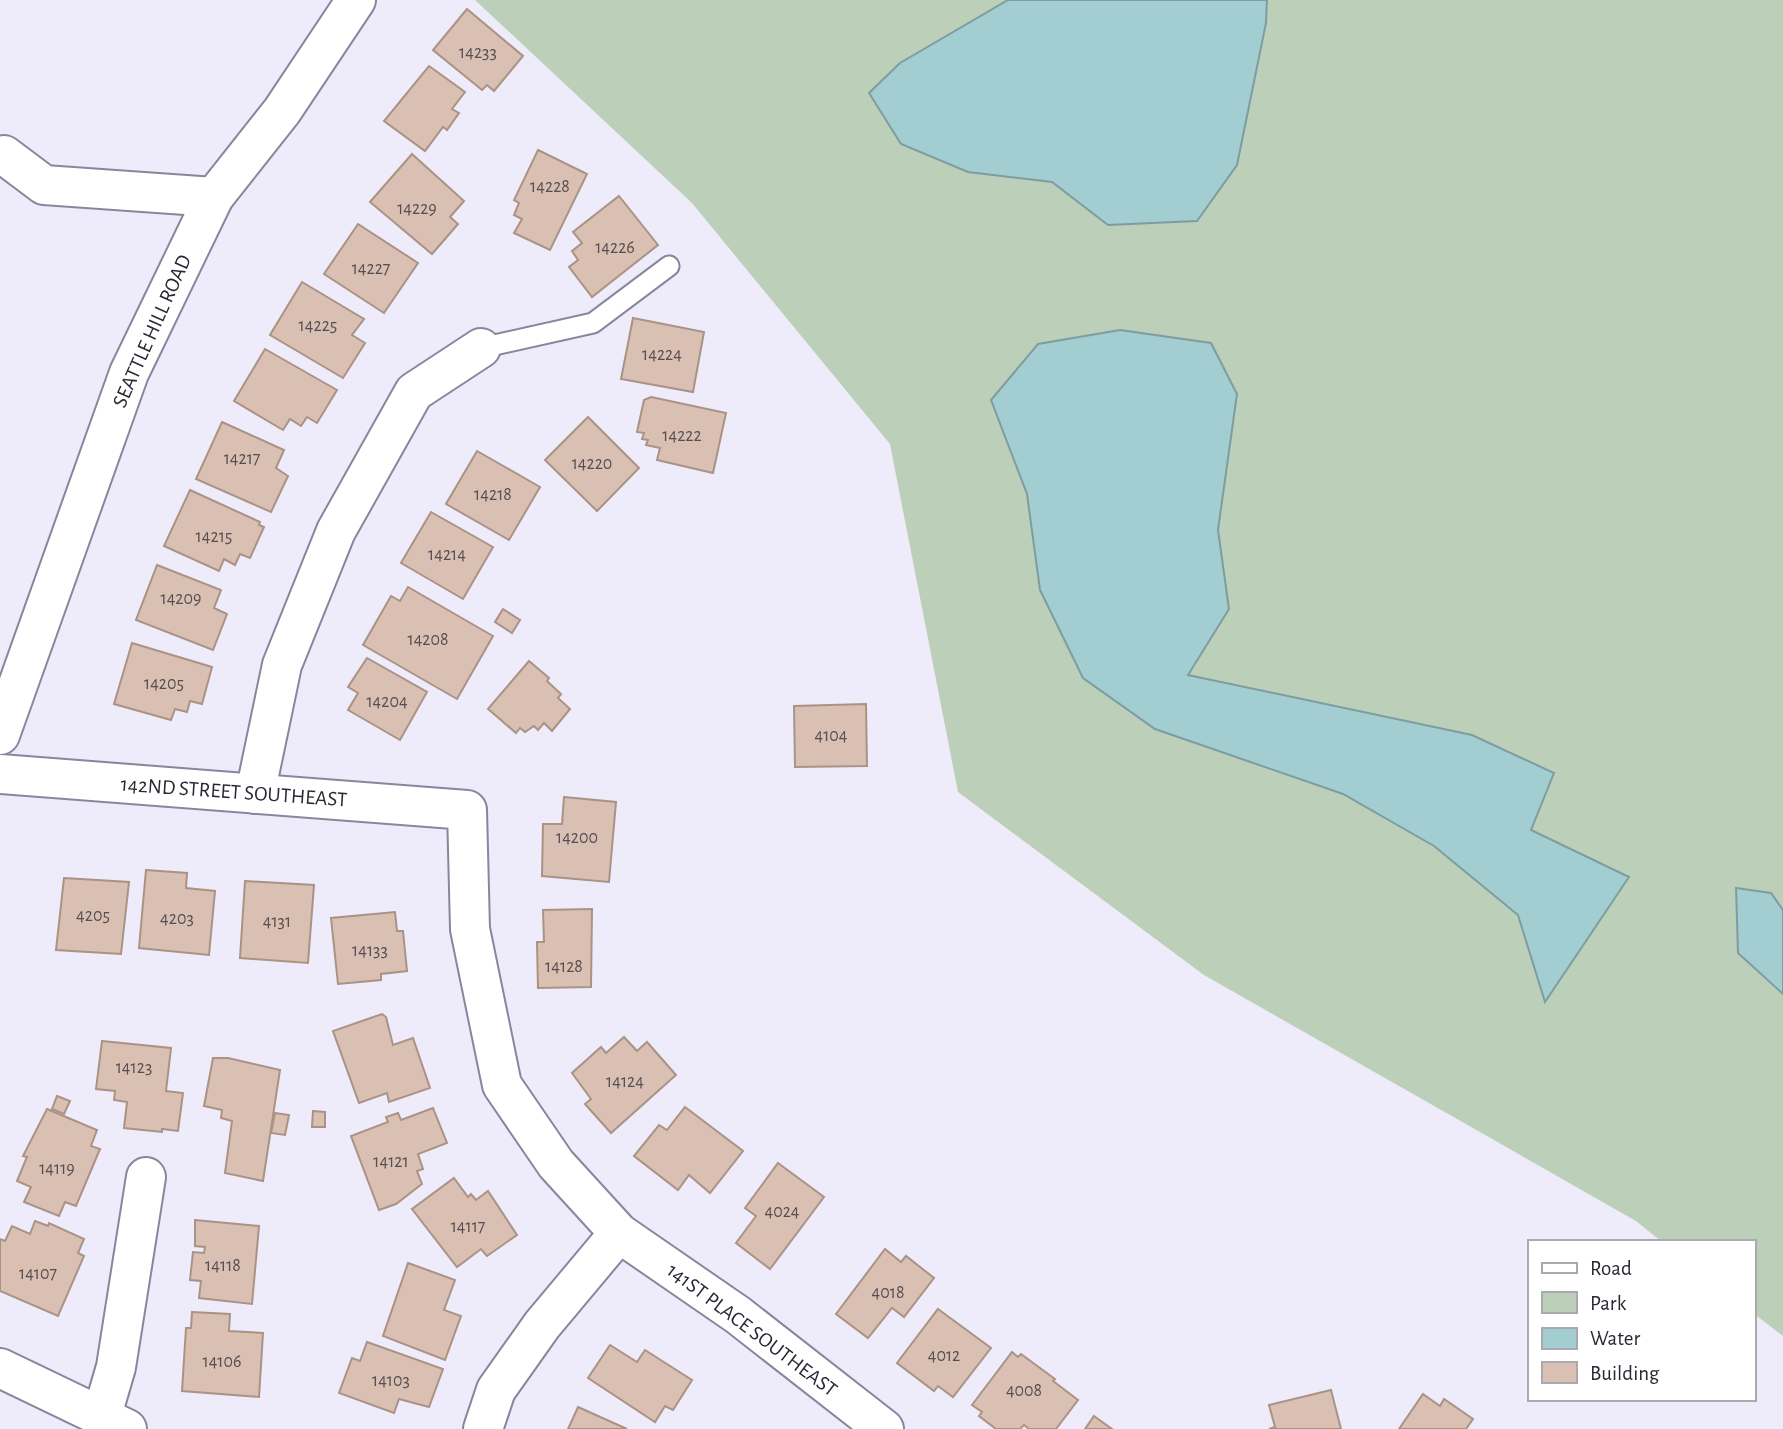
<svg xmlns="http://www.w3.org/2000/svg" width="1783" height="1429" viewBox="0 0 1783 1429" font-family="'Alegreya Sans',sans-serif">
  <rect width="100%" height="100%" fill="#eeebfb"/>
  <polygon fill="#bccfb9" points="475,0 1783,0 1783,1336 1753,1313 1753,1242 1662,1242 1636,1221 1204,975 958,792 890,444 692,203"/>
  <g fill="#a2cdd1" stroke="#7e9ca1" stroke-width="2">
    <polygon points="1008,0 1267,0 1266,23 1237,165 1197,221 1108,225 1052,182 968,172 901,144 869,93 900,63"/>
    <polygon points="1120,330 1211,343 1237,394 1218,530 1229,609 1188,675 1472,735 1554,773 1531,830 1629,877 1545,1002 1518,915 1434,846 1343,794 1155,729 1083,678 1040,590 1027,494 991,400 1038,344"/>
    <polygon points="1736,888 1771,893 1783,910 1783,994 1738,953"/>
  </g>
  <g fill="#dac0b2" stroke="#aa9284" stroke-width="2">
    <polygon points="467,9 523,56 494,91 487,85 482,90 433,50"/>
    <polygon points="429,66 465,92 452,109 459,113 447,130 443,127 425,151 384,121"/>
    <polygon points="538,150 587,174 550,250 514,233 522,219 514,215 519,203 514,200"/>
    <polygon points="412,154 464,201 450,217 458,224 432,254 370,202"/>
    <polygon points="619,196 658,245 592,297 569,267 578,260 572,251 582,243 573,232"/>
    <polygon points="358,224 418,263 384,313 324,274"/>
    <polygon points="302,282 364,319 352,335 365,343 343,378 270,335"/>
    <polygon points="633,318 704,332 693,392 621,379"/>
    <polygon points="265,349 337,390 317,423 307,417 301,426 290,419 283,430 234,401"/>
    <polygon points="651,397 726,413 713,473 657,460 660,448 646,445 648,440 642,439 644,433 637,432 644,400"/>
    <polygon points="588,417 639,468 597,511 545,460"/>
    <polygon points="222,422 284,450 276,468 288,476 271,512 196,479"/>
    <polygon points="477,451 540,487 509,540 446,504"/>
    <polygon points="190,490 260,522 259,525 264,527 250,558 240,554 235,565 224,559 219,571 164,546"/>
    <polygon points="431,512 493,547 463,599 401,563"/>
    <polygon points="157,565 221,590 214,608 227,614 213,650 136,620"/>
    <polygon points="408,587 493,636 457,699 363,645 391,596 400,601"/>
    <polygon points="503,609 520,620 512,633 495,622"/>
    <polygon points="132,643 212,667 202,704 190,701 187,712 175,709 171,720 114,704"/>
    <polygon points="367,658 427,692 400,740 348,710 358,693 348,687"/>
    <polygon points="529,661 549,678 547,681 561,694 558,698 570,709 552,731 544,723 538,730 534,726 525,732 520,728 516,733 488,709"/>
    <polygon points="866,704 867,766 795,767 794,706"/>
    <polygon points="564,797 616,802 609,882 542,876 543,824 562,824"/>
    <polygon points="146,870 187,873 186,888 215,891 209,955 139,948"/>
    <polygon points="64,878 129,882 121,954 56,950"/>
    <polygon points="245,881 314,885 308,963 240,958"/>
    <polygon points="592,909 591,987 538,988 537,942 544,942 543,910"/>
    <polygon points="395,912 397,931 403,931 407,971 381,974 381,980 338,984 331,918"/>
    <polygon points="382,1014 386,1017 393,1045 413,1038 430,1088 389,1102 387,1093 359,1103 333,1031"/>
    <polygon points="624,1037 637,1051 647,1042 676,1075 611,1133 585,1104 591,1099 572,1073 601,1047 606,1053"/>
    <polygon points="102,1041 171,1048 166,1091 183,1093 178,1131 162,1129 162,1132 124,1128 127,1102 114,1100 115,1091 96,1089"/>
    <polygon points="213,1058 228,1058 280,1070 263,1181 225,1173 232,1121 221,1118 222,1110 204,1106"/>
    <polygon points="57,1096 70,1101 64,1114 52,1109"/>
    <polygon points="685,1107 743,1151 710,1193 689,1175 678,1190 634,1156 659,1125 667,1130"/>
    <polygon points="433,1108 447,1143 418,1154 423,1169 417,1171 422,1184 396,1204 379,1210 351,1136 388,1122 386,1117 398,1113 401,1120"/>
    <polygon points="47,1109 97,1130 91,1146 100,1149 76,1206 65,1202 59,1216 24,1202 31,1187 17,1181 27,1157 23,1156"/>
    <polygon points="313,1111 325,1112 325,1127 312,1127"/>
    <polygon points="275,1113 289,1115 285,1135 271,1133"/>
    <polygon points="778,1163 824,1197 770,1269 736,1243 756,1216 745,1208"/>
    <polygon points="454,1178 468,1197 471,1194 476,1200 488,1191 517,1235 487,1256 481,1249 457,1267 412,1209"/>
    <polygon points="195,1220 259,1226 252,1304 199,1298 201,1281 190,1280 193,1252 204,1253 205,1247 195,1246"/>
    <polygon points="35,1221 48,1226 49,1223 84,1239 78,1253 84,1256 58,1316 0,1291 0,1239 5,1241 12,1226 30,1234"/>
    <polygon points="885,1249 901,1262 906,1256 934,1278 904,1317 892,1308 868,1338 836,1314"/>
    <polygon points="408,1263 455,1280 444,1310 461,1316 445,1360 383,1336"/>
    <polygon points="938,1309 991,1348 953,1397 938,1386 934,1391 897,1363"/>
    <polygon points="192,1312 230,1314 229,1331 263,1333 259,1397 182,1391 186,1328 191,1328"/>
    <polygon points="367,1342 443,1369 429,1407 399,1399 394,1413 339,1393 352,1358 360,1361"/>
    <polygon points="610,1345 637,1362 645,1350 692,1380 673,1410 665,1406 655,1422 588,1378"/>
    <polygon points="1012,1352 1018,1357 1021,1354 1055,1379 1053,1381 1078,1400 1056,1429 1029,1429 1024,1425 1020,1429 996,1429 979,1416 982,1412 972,1405"/>
    <polygon points="1331,1390 1341,1429 1269,1429 1275,1427 1269,1405"/>
    <polygon points="1423,1394 1440,1406 1444,1399 1473,1419 1466,1429 1399,1429"/>
    <polygon points="578,1407 627,1429 568,1429"/>
    <polygon points="1094,1416 1112,1429 1085,1429"/>
  </g>
  <g fill="none" stroke-linecap="round" stroke-linejoin="round">
    <g stroke="#8a859d" stroke-width="23">
      <polyline id="service" points="481,348 593,323 669,266"/>
    </g>
    <g stroke="#8a859d" stroke-width="42">
      <g id="minor">
        <polyline points="4,155 44,185 214,197"/>
        <polyline points="0,774 467,810 470,929 502,1085 556,1164 619,1233 738,1315 884,1429"/>
        <polyline points="255,794 282,665 336,531 414,392 481,348"/>
        <polyline points="0,1368 127,1429"/>
        <polyline points="102,1415 116,1367 146,1177"/>
        <polyline points="483,1429 496,1390 542,1325 619,1233"/>
      </g>
    </g>
    <g stroke="#8a859d" stroke-width="42">
      <polyline id="secondary" points="0,735 129,373 214,197 282,111 356,0"/>
    </g>
    <use href="#service" stroke="#fff" stroke-width="19"/>
    <use href="#minor" stroke="#fff" stroke-width="38"/>
    <use href="#secondary" stroke="#fff" stroke-width="38"/>
  </g>
  <g text-anchor="middle" dominant-baseline="central" stroke-width="5" stroke-linejoin="round" paint-order="stroke">
    <g font-size="18" fill="#564e52">
      <text x="478" y="53">14233</text>
      <text x="550" y="187">14228</text>
      <text x="417" y="209">14229</text>
      <text x="615" y="248">14226</text>
      <text x="371" y="269">14227</text>
      <text x="318" y="326">14225</text>
      <text x="662" y="355">14224</text>
      <text x="682" y="436">14222</text>
      <text x="242" y="459">14217</text>
      <text x="592" y="464">14220</text>
      <text x="493" y="495">14218</text>
      <text x="214" y="537">14215</text>
      <text x="447" y="555">14214</text>
      <text x="181" y="599">14209</text>
      <text x="428" y="640">14208</text>
      <text x="164" y="684">14205</text>
      <text x="387" y="702">14204</text>
      <text x="831" y="736">4104</text>
      <text x="577" y="838">14200</text>
      <text x="93" y="916">4205</text>
      <text x="177" y="919">4203</text>
      <text x="277" y="922">4131</text>
      <text x="370" y="951">14133</text>
      <text x="564" y="967">14128</text>
      <text x="134" y="1068">14123</text>
      <text x="625" y="1082">14124</text>
      <text x="391" y="1162">14121</text>
      <text x="57" y="1169">14119</text>
      <text x="782" y="1212">4024</text>
      <text x="468" y="1227">14117</text>
      <text x="223" y="1266">14118</text>
      <text x="38" y="1274">14107</text>
      <text x="888" y="1293">4018</text>
      <text x="944" y="1356">4012</text>
      <text x="222" y="1362">14106</text>
      <text x="391" y="1381">14103</text>
      <text x="1024" y="1391">4008</text>
    </g>
    <g font-size="21" fill="#2a2832" stroke="#fff">
      <text transform="translate(152 331) rotate(-66)">SEATTLE HILL ROAD</text>
      <text transform="translate(234 792) rotate(4)">142ND STREET SOUTHEAST</text>
      <text transform="translate(752 1330) rotate(37)">141ST PLACE SOUTHEAST</text>
    </g>
  </g>
  <rect x="1528" y="1240" width="228" height="161" fill="#ffffff" stroke="#aaa9ad" stroke-width="2"/>
  <rect x="1542" y="1263" width="35" height="10" fill="#ffffff" stroke="#aaa9ad" stroke-width="2"/>
  <text x="1590" y="1275" font-size="21" fill="#2a2832">Road</text>
  <rect x="1542" y="1292" width="35" height="21" fill="#bccfb9" stroke="#aaa9ad" stroke-width="2"/>
  <text x="1590" y="1310" font-size="21" fill="#2a2832">Park</text>
  <rect x="1542" y="1328" width="35" height="21" fill="#a2cdd1" stroke="#aaa9ad" stroke-width="2"/>
  <text x="1590" y="1345" font-size="21" fill="#2a2832">Water</text>
  <rect x="1542" y="1362" width="35" height="21" fill="#dac0b2" stroke="#aaa9ad" stroke-width="2"/>
  <text x="1590" y="1380" font-size="21" fill="#2a2832">Building</text>
</svg>
